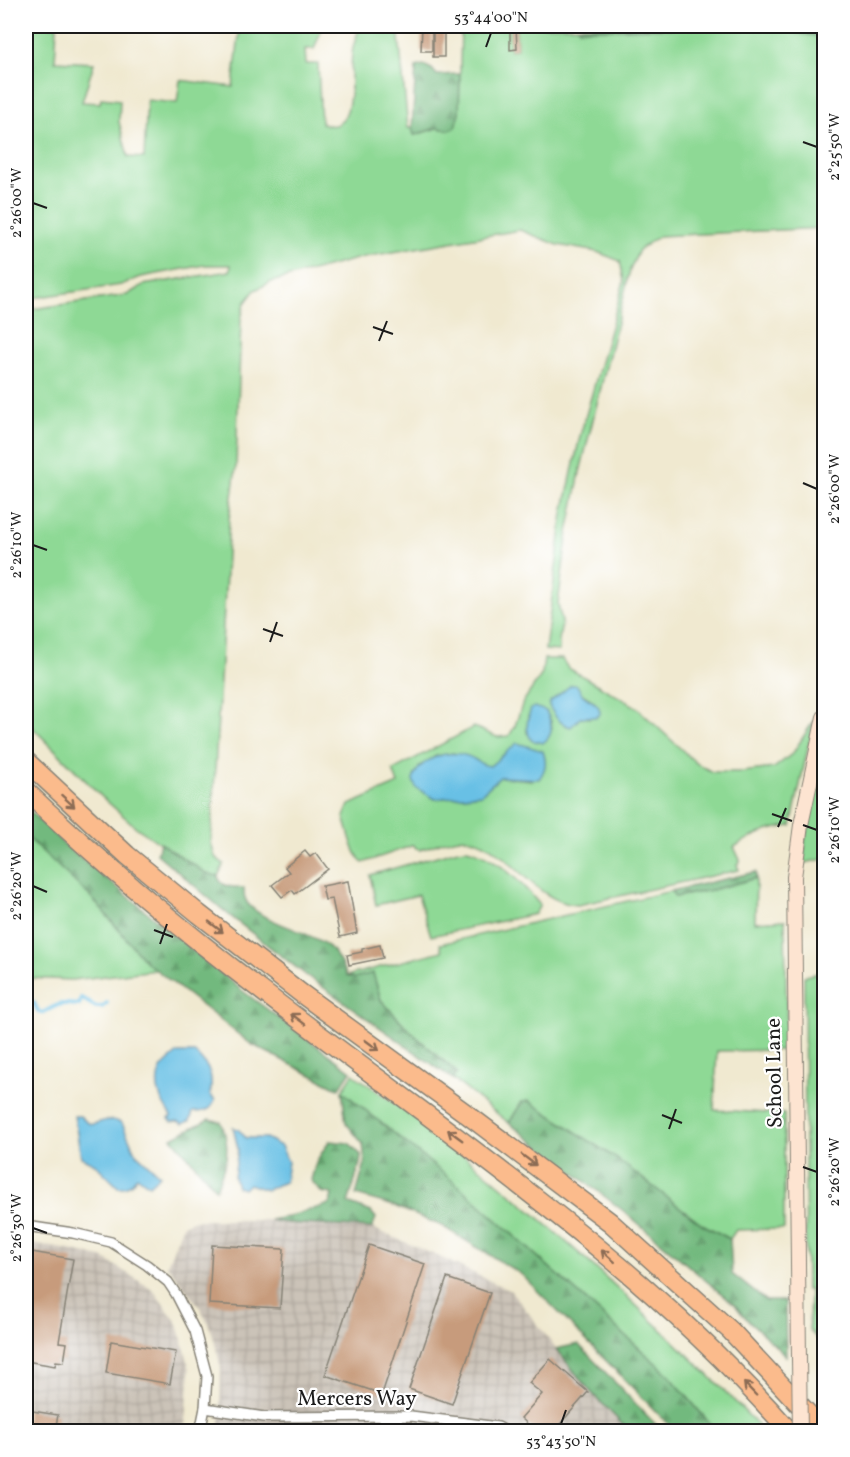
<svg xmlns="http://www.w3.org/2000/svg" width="850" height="1457" viewBox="0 0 850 1457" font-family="Vollkorn,serif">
  <defs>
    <pattern id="industrial-grid" width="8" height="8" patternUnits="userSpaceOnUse" patternTransform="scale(1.5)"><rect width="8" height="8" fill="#cbc3b8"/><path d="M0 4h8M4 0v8" fill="none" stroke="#aea79e"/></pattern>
    <pattern id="forest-firs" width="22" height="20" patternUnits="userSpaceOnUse" patternTransform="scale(1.5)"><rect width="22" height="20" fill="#72b97e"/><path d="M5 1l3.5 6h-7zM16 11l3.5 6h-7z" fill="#629e6c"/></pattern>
  </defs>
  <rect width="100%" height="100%" fill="#fff"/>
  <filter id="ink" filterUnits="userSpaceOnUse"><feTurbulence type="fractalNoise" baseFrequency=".0167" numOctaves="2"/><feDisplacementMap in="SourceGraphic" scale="12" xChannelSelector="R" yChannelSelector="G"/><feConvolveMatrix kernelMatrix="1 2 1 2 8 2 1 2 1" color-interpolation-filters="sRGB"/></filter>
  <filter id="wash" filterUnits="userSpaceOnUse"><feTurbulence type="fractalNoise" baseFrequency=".008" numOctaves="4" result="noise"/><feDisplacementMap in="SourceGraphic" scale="24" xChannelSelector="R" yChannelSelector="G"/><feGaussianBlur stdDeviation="1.35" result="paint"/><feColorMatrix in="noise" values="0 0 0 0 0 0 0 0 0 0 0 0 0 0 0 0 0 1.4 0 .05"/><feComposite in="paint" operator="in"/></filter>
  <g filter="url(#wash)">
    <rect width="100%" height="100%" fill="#f0e9d0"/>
    <g fill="url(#industrial-grid)">
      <polygon points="195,1220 270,1220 287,1223 372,1228 442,1258 511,1291 590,1391 629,1431 218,1431 220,1427 221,1368 212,1332 201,1309 167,1265 183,1225"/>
      <polygon points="26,1243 70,1250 105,1259 153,1290 178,1324 190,1370 185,1431 26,1432"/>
    </g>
    <g fill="#8ed995" stroke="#557a58" stroke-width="1.5" fill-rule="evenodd">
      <path d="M26,26H57L55,61L94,63L82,102L100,103L101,98L120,100L119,122L128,157L144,158L147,100L177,103L180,80L233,87L240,26H323L314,49H305L306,64H318L321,123C358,139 349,72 352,54C353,44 357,35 360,26L398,27L408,128H412L415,135L437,128L450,130L459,114L461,26H510V50L517,49L516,26H578L579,29L759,27L824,37V228L659,236L639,250L630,270L580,472L567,538L558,604L562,622L559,641V651L545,650L563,513L580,436L624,281L620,261L597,252L558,245L520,230L364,257L271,282L255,290L245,303L241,319L236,467L229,519L211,843L215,857L224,864L218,876L206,874L137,828L102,797L26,721V310L127,295L143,285L230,271L231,265H205L141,277L121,285L26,299Z"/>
      <path d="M544,659H562L568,668L635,706L696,763L712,772H742L774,768L793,753L814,720L791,826C769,828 752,836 734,847L740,860L737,865L739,870L578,905C531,904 504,836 460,838C447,839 433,846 420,850L415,848L414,845L363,863C352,852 349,832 344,817L349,805L398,784L393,770L474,727L497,737L509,736L515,726L523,702L542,674ZM582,694L594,701L590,718L581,717L575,722ZM546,711L551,721L552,729L527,733L528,716ZM453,753L476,760L481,765L490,766L502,757L532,780L500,777L481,794L435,799L419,767L436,756Z"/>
      <polygon points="824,753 824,859 804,863 805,839"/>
      <polygon points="26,836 92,898 146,962 156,970 72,980 26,978"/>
      <path d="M467,849C495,855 522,883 540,905L535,914L431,936L418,895L376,905L370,875L458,850Z"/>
      <polygon points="756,878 755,922 785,920 787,1050 717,1051 714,1110 784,1114 784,1229 736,1230 730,1239 702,1224 617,1159 522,1102 509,1123 453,1079 457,1073 411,1032 381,1000 376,983 346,976 442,951 440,944 671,891 676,897 712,890"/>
      <polygon points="824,972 824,1348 809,1329 810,1290 806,1290 804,976"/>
      <path d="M353,1074C388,1099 423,1122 456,1149C565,1236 667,1331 764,1431H716L669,1375L460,1187L342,1091Z"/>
    </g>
    <g fill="url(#forest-firs)" stroke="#476a4d" stroke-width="1.5">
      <polygon points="578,26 798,26 824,28 824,37 759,27 579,29"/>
      <polygon points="423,65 432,69 437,75 460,74 459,114 455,127 450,130 437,128 414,135 412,128 416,67"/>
      <polygon points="26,807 61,841 244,992 351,1071 339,1089 251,1044 146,962 92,898 26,836"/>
      <path d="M160,843L206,873L218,876C221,888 233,887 244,888C244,892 244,895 245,898C251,920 312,931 329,947C338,955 342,966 347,976L354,978L373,973L381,1000L411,1032L457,1073L453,1079L307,976L230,916L157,854Z"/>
      <polygon points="756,872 756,878 712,890 675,897 671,891"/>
      <polygon points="342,1091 460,1187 669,1375 716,1431 675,1431 521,1274 442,1226 394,1206 356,1195 365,1163 363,1144 346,1123"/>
      <polygon points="529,1101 617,1159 702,1224 730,1239 732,1274 766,1301 785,1301 786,1356 742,1314 736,1306 626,1213 509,1123 522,1102"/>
      <path d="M209,1119L221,1122C232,1149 226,1163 216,1189L172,1138Z"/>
      <polygon points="329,1141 349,1143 361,1155 360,1164 348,1203 371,1212 376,1218 372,1228 287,1223 270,1220 287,1217 330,1204 332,1194 321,1192 311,1180 316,1162"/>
      <polygon points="578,1344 662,1431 629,1431 590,1391 556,1349"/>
    </g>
    <g fill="#68c0e5" stroke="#426e80" stroke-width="1.5">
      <path d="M571,685H577C578,687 581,693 583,695C591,702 600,702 600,714L597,717H581L571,727C559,724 555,716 549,706L550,702Z"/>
      <path d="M534,707L546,711C552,723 555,734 543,743L531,740C525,729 527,720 531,709Z"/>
      <path d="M517,743L543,751C547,762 546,769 539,779L500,777L481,794L435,799L416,788L413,780C418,760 445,750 464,755C476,757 477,765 490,766Z"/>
      <path d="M178,1053H195C209,1067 214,1074 210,1095L215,1100C211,1111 205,1112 193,1112L190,1121L183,1124L178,1121L172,1122L169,1119L171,1116C162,1103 153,1087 160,1071C163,1064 172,1058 178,1053Z"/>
      <path d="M74,1116H80C95,1132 95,1119 112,1120C115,1120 119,1122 122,1123L135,1152L160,1175L149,1185L137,1176C132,1184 128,1188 118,1187L95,1164L81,1157Z"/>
      <polygon points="233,1127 239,1130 246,1138 266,1138 281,1146 288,1162 285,1182 266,1190 249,1184 244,1189 237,1187 234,1177 238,1149"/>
    </g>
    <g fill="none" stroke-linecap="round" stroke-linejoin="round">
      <path stroke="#68c0e5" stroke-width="4" d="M26,1001L34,1003L38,1011L42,1013C62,1003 56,1003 79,1005L81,998L96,1007H102L107,1003"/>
    </g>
    <g id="blocks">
      <g fill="#c79b7b">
        <polygon points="422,26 432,26 432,51 421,51"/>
        <rect x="433" y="26" width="11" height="31"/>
        <polygon points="510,26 516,26 517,49 510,50"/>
        <polygon points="305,851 310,857 316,853 328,869 295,894 292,890 282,897 272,885 289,872 285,867"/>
        <polygon points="348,881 357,933 340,937 332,899 325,900 322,886"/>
        <polygon points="380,945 383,958 349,965 347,955 362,952 362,949"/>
        <polygon points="212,1245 284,1249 280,1308 209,1304"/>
        <polygon points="369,1245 425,1264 382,1394 325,1375"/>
        <polygon points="26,1251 73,1259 59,1342 67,1343 64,1362 56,1361 55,1366 26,1361"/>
        <polygon points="447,1278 490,1293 452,1404 409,1389"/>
        <polygon points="111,1341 176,1352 170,1384 106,1373"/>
        <polygon points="550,1359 588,1392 553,1432 536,1432 521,1418 542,1394 529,1383"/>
        <polygon points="26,1410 58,1415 55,1432 26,1432"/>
        <polygon points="64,1427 85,1430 85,1432 63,1432"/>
      </g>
    </g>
  </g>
  <g filter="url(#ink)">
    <use href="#blocks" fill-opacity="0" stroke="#868276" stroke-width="1.5"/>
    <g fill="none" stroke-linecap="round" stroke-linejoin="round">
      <g stroke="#868276" stroke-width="12">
        <g id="street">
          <polyline points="26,1226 73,1233 111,1242 147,1265 168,1282 176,1294 195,1331 207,1376 205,1408 200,1432"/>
          <polyline points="205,1408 264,1417 411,1416 498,1427 507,1432"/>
        </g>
      </g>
      <g stroke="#868276" stroke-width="16">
        <polyline id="secondary" points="799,1359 794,877 801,825 824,717"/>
      </g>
      <g stroke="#868276" stroke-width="21">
        <g id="highway">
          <polyline points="26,761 127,855 199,914 302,994 464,1112 610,1222 731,1331 824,1431"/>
          <path d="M26,791C140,901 268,997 395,1091C535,1195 675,1300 790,1432"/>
        </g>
      </g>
      <use href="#street" stroke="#fff" stroke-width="9"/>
      <use href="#secondary" stroke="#fde4d1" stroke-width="14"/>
      <use href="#highway" stroke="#fbbb8c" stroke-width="18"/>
      <g stroke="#868276" stroke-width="16" stroke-linecap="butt">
        <polyline id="secondary-bridge" points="799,1359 800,1432"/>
      </g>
      <use href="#secondary-bridge" stroke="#fde4d1" stroke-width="14"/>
    </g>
    <defs><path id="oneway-shaft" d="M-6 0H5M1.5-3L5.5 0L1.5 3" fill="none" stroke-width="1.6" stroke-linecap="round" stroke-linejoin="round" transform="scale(1.5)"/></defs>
    <g stroke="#8c6c54">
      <use href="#oneway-shaft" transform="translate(68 801) rotate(42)"/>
      <use href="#oneway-shaft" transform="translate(216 927) rotate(38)"/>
      <use href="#oneway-shaft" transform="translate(298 1019) rotate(-143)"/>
      <use href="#oneway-shaft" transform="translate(372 1045) rotate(36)"/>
      <use href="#oneway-shaft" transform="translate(455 1135) rotate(-144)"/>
      <use href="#oneway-shaft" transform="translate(529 1160) rotate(37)"/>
      <use href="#oneway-shaft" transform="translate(608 1256) rotate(-139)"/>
      <use href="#oneway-shaft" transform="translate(750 1389) rotate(-134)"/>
    </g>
  </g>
  <path fill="none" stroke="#1c1c1c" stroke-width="2" d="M486,47L491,33M803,142L817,147M33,203L47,208M373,327L393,334M379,341L387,321M803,483L817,489M33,545L47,550M263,629L283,636M270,642L277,622M772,814L792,821M803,825L817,830M778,827L786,808M33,886L47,892M154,930L173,937M160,944L167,924M662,1115L682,1123M669,1129L676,1109M803,1167L817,1172M33,1228L47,1233M561,1424L566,1410"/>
  <g text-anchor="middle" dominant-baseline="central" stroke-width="4.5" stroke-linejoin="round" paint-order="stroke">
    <g font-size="21" fill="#1c1c1c" stroke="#fff">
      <text transform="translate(775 1073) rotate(-91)">School Lane</text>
      <text x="357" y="1399">Mercers Way</text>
    </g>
  </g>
  <rect width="850" height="1457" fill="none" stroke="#fff" stroke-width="66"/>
  <rect x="33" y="33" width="784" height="1391" fill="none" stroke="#1c1c1c" stroke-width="2"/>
  <g font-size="15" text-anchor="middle" fill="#1c1c1c">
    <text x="491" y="22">53°44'00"N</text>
    <text transform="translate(834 147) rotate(-90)" y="5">2°25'50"W</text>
    <text transform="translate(16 203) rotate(-90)" y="5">2°26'00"W</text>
    <text transform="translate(834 489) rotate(-90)" y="5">2°26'00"W</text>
    <text transform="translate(16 545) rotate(-90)" y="5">2°26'10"W</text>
    <text transform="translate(834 830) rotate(-90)" y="5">2°26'10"W</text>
    <text transform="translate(16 886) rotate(-90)" y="5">2°26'20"W</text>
    <text transform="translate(834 1172) rotate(-90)" y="5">2°26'20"W</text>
    <text transform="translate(16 1228) rotate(-90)" y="5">2°26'30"W</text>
    <text x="561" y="1446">53°43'50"N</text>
  </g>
</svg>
